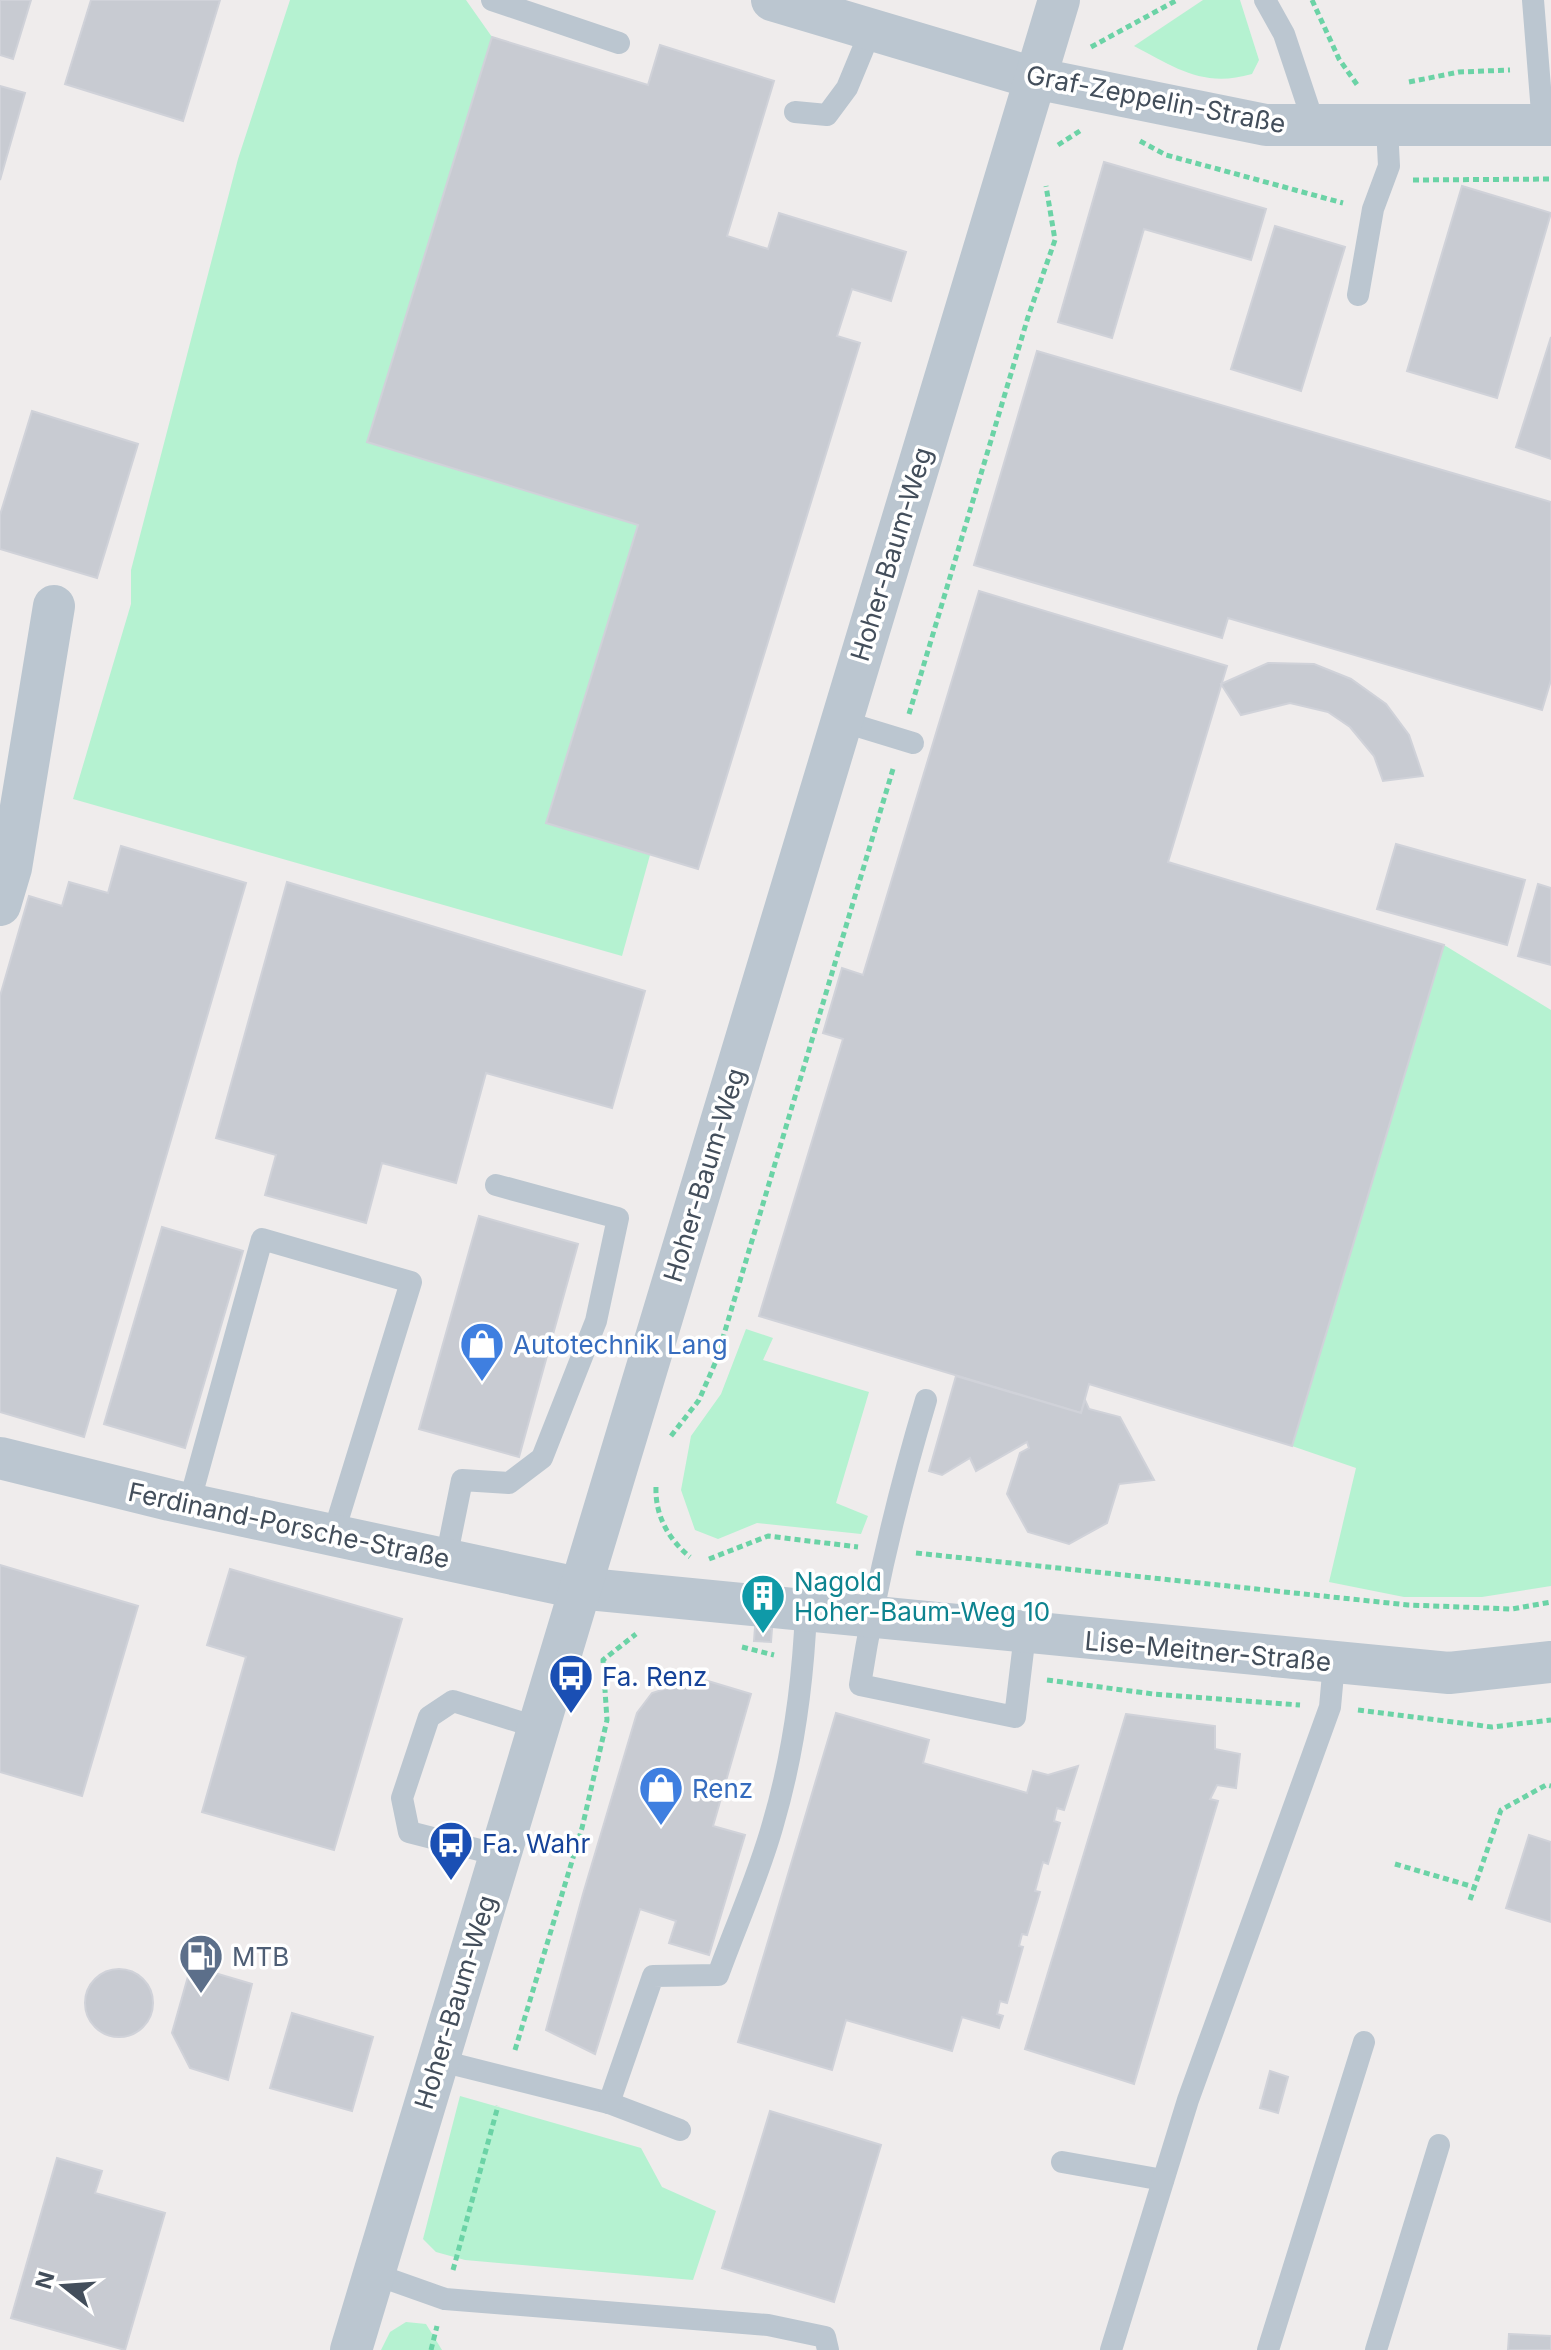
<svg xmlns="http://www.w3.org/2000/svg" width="1551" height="2350" viewBox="0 0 1551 2350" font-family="Inter,sans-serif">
  <rect width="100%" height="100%" fill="#efecec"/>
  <g fill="#b5f2d1">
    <polygon points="290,0 466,0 492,37 367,442 638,525 546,822 650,855 622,956 73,799 131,604 131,570 238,159"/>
    <path d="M1203,0H1240L1259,60L1252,74C1203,88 1176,68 1134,46Z"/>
    <polygon points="1444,945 1551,1010 1551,1586 1482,1597 1404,1597 1329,1582 1356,1468 1292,1446"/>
    <polygon points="746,1329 773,1338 763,1360 869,1392 836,1503 868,1516 861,1534 757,1523 718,1539 695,1530 681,1490 691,1436 721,1394"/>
    <polygon points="460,2096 641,2148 662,2187 716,2211 693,2280 465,2260 436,2252 423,2239"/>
    <polygon points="406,2322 426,2324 442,2350 381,2350 390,2332"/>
  </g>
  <g fill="#c8cbd2" stroke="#d0d2d9" stroke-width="2">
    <polygon points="0,0 31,0 13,59 0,55"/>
    <polygon points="91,0 220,0 183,121 65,84"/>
    <polygon points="492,37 648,85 660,45 774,81 727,236 768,249 779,213 906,252 891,301 852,289 837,336 860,343 698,869 546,823 638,525 367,442"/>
    <polygon points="0,86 25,93 0,180"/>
    <polygon points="1104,162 1266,209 1251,260 1144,229 1112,338 1058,322"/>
    <polygon points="1462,186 1551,213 1497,398 1407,371"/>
    <polygon points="1275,226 1345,247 1301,391 1231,369"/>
    <polygon points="1551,337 1551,459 1516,447"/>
    <polygon points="1037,351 1551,502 1551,680 1542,710 1228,618 1222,638 974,565"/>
    <polygon points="32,411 138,444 97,578 0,549 0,515"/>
    <polygon points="979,591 1227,666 1168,862 1444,945 1292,1446 1089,1384 1081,1413 759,1316 843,1039 823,1033 842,968 863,975"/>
    <polygon points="1268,663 1314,664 1351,679 1386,704 1409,735 1423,776 1383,781 1374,756 1350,727 1328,712 1290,703 1241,715 1221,684"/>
    <polygon points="1396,844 1525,880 1507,945 1377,909"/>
    <polygon points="121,846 246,883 84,1437 0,1412 0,996 29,896 62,906 69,882 108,893"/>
    <polygon points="287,882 645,991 612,1108 486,1073 456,1183 382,1163 366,1223 265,1195 276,1155 216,1138"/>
    <polygon points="1538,884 1551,888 1551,965 1518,956"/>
    <polygon points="479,1216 578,1244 519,1457 419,1429"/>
    <polygon points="162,1227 243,1251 185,1448 104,1424"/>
    <polygon points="956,1376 1081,1413 1085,1400 1089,1409 1120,1417 1154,1480 1119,1484 1107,1523 1069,1544 1028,1532 1007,1494 1020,1453 1029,1448 1027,1442 976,1471 970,1458 942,1475 929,1471"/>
    <polygon points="0,1565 138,1606 82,1796 0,1772"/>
    <polygon points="230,1569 402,1619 334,1850 202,1812 246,1657 207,1645"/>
    <polygon points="755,1627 772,1629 771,1642 754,1641"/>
    <polygon points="698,1678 751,1694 713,1826 745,1835 709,1955 669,1943 676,1921 640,1909 595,2054 546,2030 583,1894 637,1713 652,1693"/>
    <polygon points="836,1713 929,1740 923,1763 1027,1793 1033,1771 1048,1775 1078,1766 1064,1810 1057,1808 1054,1821 1060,1823 1048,1864 1043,1862 1035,1891 1040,1892 1027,1935 1022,1934 1019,1946 1023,1947 1007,2003 1000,2001 997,2014 1003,2016 999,2028 962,2017 952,2051 846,2020 832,2070 738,2042"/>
    <polygon points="1126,1714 1215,1726 1215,1749 1240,1754 1236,1788 1217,1785 1210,1799 1218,1801 1134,2084 1025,2049"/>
    <polygon points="1529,1835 1551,1842 1551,1922 1506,1908"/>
    <polygon points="191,1966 252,1984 228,2080 190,2068 172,2033"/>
    <circle cx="119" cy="2003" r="34"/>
    <polygon points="292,2013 373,2037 352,2111 270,2088"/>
    <polygon points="1270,2071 1288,2077 1278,2113 1260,2108"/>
    <polygon points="770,2111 881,2145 834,2302 722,2268"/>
    <polygon points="57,2158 102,2171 95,2193 165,2213 125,2350 11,2318"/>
    <polygon points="1509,2334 1551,2336 1551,2350 1508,2350"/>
  </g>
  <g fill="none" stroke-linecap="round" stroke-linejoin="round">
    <g stroke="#6bd3a6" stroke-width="5" stroke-dasharray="6 4" stroke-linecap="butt">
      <polyline points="1312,0 1339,59 1358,86"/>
      <polyline points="1091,47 1177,0"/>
      <polyline points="1409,82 1459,72 1510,70"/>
      <polyline points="1140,141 1166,155 1343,203"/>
      <polyline points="1058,145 1083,129"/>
      <polyline points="1413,180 1551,179"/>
      <polyline points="909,714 1028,317 1055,240 1046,186"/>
      <polyline points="671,1436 699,1400 716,1361 893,769"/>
      <path d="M656,1487C655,1515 668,1539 690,1557"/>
      <polyline points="916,1553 1408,1605 1512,1609 1551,1602"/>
      <polyline points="709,1559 768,1536 858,1547"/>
      <polyline points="742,1647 774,1655"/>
      <polyline points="1047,1680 1153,1694 1300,1705"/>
      <polyline points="1358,1710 1492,1727 1551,1720"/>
      <polyline points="1395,1864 1474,1887"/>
      <polyline points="1470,1900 1501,1810 1546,1785 1551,1786"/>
      <polyline points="515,2050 582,1828 607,1720 603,1660 636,1634"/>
      <polyline points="453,2270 498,2106"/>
      <polyline points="431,2350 437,2326"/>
    </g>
    <g stroke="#bbc6d0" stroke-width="22">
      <polyline points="492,0 619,43"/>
      <polyline points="1265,0 1284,34 1315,127"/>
      <polyline points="1533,0 1543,125"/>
      <polyline points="795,112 827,115 847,88 871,30"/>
      <polyline points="1358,295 1373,209 1389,166 1387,127"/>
      <polyline points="841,721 913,743"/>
      <path d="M926,1400C898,1494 875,1588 860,1685L1015,1717L1025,1634"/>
      <polyline points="189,1504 262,1239 411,1282 333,1535"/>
      <polyline points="446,1559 462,1480 509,1483 542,1458 596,1321 618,1218 496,1185"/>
      <polyline points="499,1855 409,1832 402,1798 429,1717 453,1701 536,1727"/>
      <polyline points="437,2060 609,2103 680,2130"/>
      <path d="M609,2103L653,1976L718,1975C736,1925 759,1875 773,1824C793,1756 803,1682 806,1611"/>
      <polyline points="1062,2162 1163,2180"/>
      <polyline points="374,2274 445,2299 768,2325 825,2337 828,2350"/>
      <polyline points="1111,2350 1188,2100 1330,1707 1334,1663"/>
      <polyline points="1268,2350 1364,2042"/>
      <polyline points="1376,2350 1439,2145"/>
    </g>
    <g stroke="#bbc6d0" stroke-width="42">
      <polyline points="772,0 1034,78 1266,125 1551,125"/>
      <polyline points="0,905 11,868 54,606"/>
      <polyline points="0,1458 170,1500 578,1588 1449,1673 1551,1662"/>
      <polyline points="351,2350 1059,0"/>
    </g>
  </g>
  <defs>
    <g id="shop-pin" transform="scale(2.3)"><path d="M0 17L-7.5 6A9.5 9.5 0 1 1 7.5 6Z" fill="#3f7fe0" stroke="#fff"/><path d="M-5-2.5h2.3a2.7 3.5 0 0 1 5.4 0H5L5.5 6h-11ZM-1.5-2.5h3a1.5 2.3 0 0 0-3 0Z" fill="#fff"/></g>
    <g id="building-pin" transform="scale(2.3)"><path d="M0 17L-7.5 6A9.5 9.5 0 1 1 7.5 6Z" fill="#0f9aa8" stroke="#fff"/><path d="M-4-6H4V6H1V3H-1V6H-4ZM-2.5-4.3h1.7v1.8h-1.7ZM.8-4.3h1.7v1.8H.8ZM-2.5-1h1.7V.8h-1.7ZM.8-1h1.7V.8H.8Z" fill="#fff"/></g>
    <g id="bus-pin" transform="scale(2.3)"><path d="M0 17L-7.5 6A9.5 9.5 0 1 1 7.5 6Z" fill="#1a4fb4" stroke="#fff"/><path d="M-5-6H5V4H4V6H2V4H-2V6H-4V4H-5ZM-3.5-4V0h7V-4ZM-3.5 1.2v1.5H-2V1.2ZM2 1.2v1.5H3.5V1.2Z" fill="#fff"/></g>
    <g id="fuel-pin" transform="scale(2.3)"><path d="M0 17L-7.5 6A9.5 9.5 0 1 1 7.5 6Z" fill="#5c6f8a" stroke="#fff"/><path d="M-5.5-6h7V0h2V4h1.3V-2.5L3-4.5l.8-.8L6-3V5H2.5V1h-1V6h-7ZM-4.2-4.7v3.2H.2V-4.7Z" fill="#fff"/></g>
  </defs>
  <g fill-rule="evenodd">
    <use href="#shop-pin" x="482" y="1344"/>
    <use href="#building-pin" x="763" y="1596"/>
    <use href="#bus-pin" x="571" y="1676"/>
    <use href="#shop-pin" x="661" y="1788"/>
    <use href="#bus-pin" x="451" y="1843"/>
    <use href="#fuel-pin" x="201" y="1956"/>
  </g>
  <g text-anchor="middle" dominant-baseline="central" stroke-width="7" stroke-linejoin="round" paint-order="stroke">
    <g font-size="26" fill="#434e5b" stroke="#fff">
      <text transform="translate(1156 99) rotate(11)">Graf-Zeppelin-Straße</text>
      <text transform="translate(891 554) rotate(-73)">Hoher-Baum-Weg</text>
      <text transform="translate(704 1175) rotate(-73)">Hoher-Baum-Weg</text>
      <text transform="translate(289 1525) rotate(12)">Ferdinand-Porsche-Straße</text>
      <text transform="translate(1208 1651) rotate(5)">Lise-Meitner-Straße</text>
      <text transform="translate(455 2002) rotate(-73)">Hoher-Baum-Weg</text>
    </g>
    <g font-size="26" fill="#366cbe" stroke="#fff" text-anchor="start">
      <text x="513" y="1344">Autotechnik Lang</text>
      <text x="692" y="1788">Renz</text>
    </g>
    <g font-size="26" fill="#0d838f" stroke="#fff" text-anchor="start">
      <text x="794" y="1581">Nagold<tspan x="794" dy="30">Hoher-Baum-Weg 10</tspan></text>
    </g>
    <g font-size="26" fill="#164399" stroke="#fff" text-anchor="start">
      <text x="602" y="1676">Fa. Renz</text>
      <text x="482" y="1843">Fa. Wahr</text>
    </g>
    <g font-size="26" fill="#4e5e75" stroke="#fff" text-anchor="start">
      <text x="232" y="1956">MTB</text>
    </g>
  </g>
  <g transform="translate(64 2286) rotate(287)" stroke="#ffffff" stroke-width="6" paint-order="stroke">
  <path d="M0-6L14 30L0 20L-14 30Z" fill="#434e5b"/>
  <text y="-12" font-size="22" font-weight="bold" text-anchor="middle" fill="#434e5b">N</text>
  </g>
</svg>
